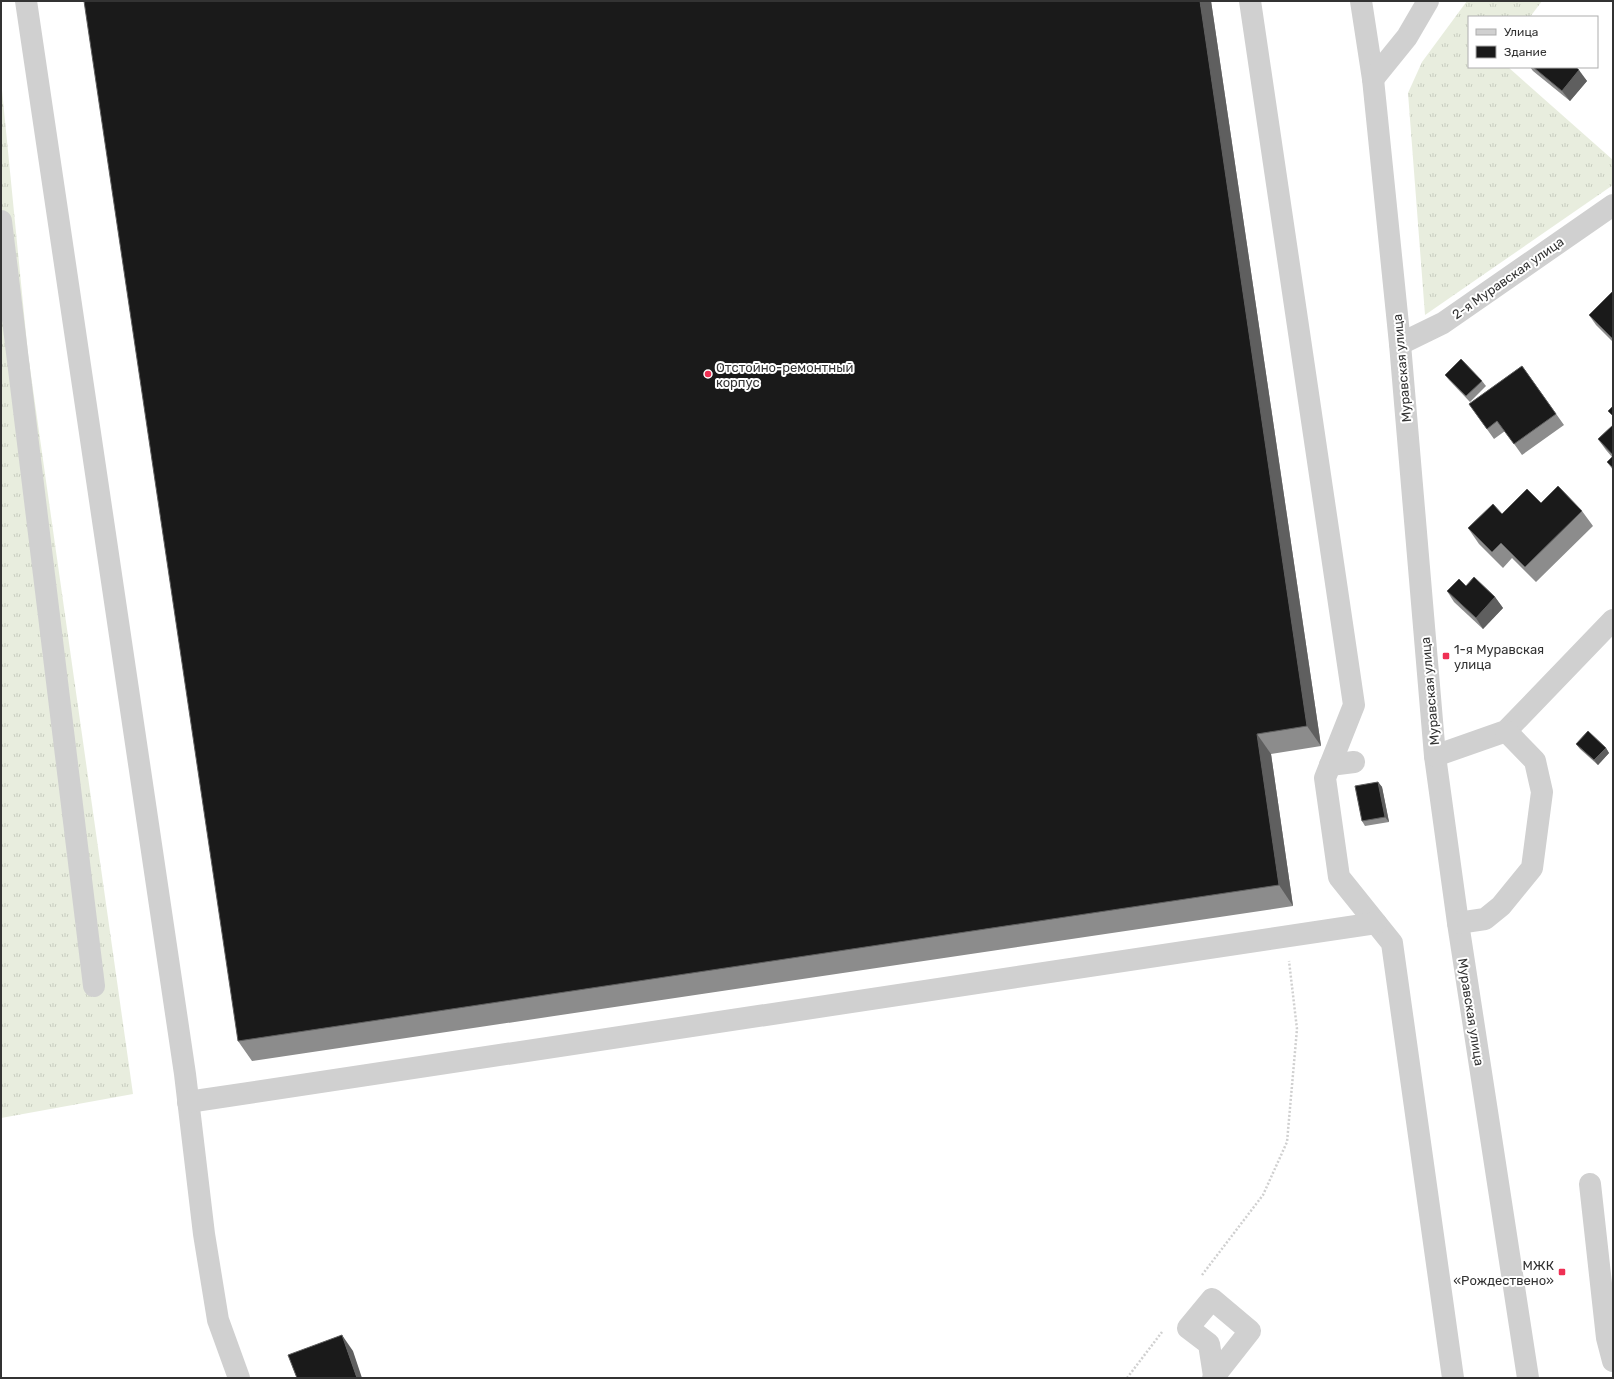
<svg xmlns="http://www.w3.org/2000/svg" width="1614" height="1379" viewBox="0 0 1614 1379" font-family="Rubik,sans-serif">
  <defs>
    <pattern id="grass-tufts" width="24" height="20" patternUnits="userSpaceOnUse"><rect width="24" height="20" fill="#e8edde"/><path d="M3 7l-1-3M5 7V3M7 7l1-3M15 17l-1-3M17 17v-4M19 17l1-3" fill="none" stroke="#c7ccbf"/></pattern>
  </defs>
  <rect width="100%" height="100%" fill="#fff"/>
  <g fill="url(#grass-tufts)">
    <polygon points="1467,1 1542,1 1530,17 1469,17 1469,67 1508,67 1613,160 1613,185 1425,315 1408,93 1422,62"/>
    <polygon points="1,80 28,354 133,1094 1,1118"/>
  </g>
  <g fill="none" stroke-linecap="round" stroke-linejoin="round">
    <g stroke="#d0d0d0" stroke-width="2.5" stroke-dasharray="2 2" stroke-linecap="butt">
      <polyline points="1202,1275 1263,1195 1287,1142 1297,1029 1289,961"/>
      <polyline points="1127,1378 1162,1332"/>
    </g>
    <g stroke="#d0d0d0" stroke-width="22">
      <polyline points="26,1 185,1074 204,1234 218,1320 239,1378"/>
      <polyline points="1250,1 1354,705 1325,778 1339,877 1392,943 1453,1378"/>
      <polyline points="1361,1 1373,79 1400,344 1435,756 1458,923 1528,1378"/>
      <polyline points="1373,79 1407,37 1428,1"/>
      <polyline points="1,221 94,986"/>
      <polyline points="1400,344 1443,323 1613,205"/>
      <polyline points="1435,756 1506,731 1613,620"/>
      <polyline points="1330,765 1354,762"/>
      <polyline points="1458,923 1485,919 1501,906 1532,868 1542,792 1535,761 1506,731"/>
      <polyline points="188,1102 1376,923"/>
      <polyline points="1590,1184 1607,1338 1613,1361"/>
      <polyline points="1213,1378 1250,1331 1212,1299 1188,1328 1209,1344 1214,1376"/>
    </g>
  </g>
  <g fill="#8c8c8c">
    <polygon points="1211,1 1321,746 1271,754 1293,906 252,1061 238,1041"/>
    <polygon points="1530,67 1577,67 1576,68 1587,81 1570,101 1533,71"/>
    <polygon points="1613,291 1613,342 1596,325 1589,315"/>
    <polygon points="1522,366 1564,425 1522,455 1505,431 1494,439 1469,404"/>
    <polygon points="1445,375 1482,381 1486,386 1470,402 1449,380"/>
    <polygon points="1613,425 1613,470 1607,462 1612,457 1606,450 1598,439"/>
    <polygon points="1541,503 1582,511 1593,526 1536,582 1512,558 1503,568 1479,544 1468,528 1502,514"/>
    <polygon points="1447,591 1495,597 1503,608 1483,629 1454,602"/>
    <polygon points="1576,744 1606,748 1609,753 1598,765 1580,749"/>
    <polygon points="1378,782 1382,787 1389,822 1365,826 1362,821"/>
  </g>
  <g fill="#5f5f5f">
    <polygon points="1200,1 1211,1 1321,746 1307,726"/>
    <polygon points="1579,70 1587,81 1570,101 1562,91"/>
    <polygon points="1495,597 1503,608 1483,629 1476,618"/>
    <polygon points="1257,734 1271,754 1293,906 1279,885"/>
    <polygon points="1606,748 1609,753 1598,765 1594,760"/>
    <polygon points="1378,782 1382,787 1389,822 1385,817"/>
    <polygon points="342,1335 353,1351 362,1378 357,1378"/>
  </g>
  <g fill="#1a1a1a" stroke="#5f5f5f">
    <polygon points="84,1 1200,1 1307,726 1257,734 1279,885 238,1041"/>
    <polygon points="1533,67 1576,67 1579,70 1562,91"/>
    <polygon points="1613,291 1613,339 1589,315"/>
    <polygon points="1461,359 1482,381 1466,396 1445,375"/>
    <polygon points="1522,366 1556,414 1514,444 1497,421 1487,429 1469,404"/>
    <polygon points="1613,406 1613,416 1608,411"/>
    <polygon points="1613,425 1613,455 1598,439"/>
    <polygon points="1613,456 1613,468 1607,462"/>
    <polygon points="1558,486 1582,511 1525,567 1501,543 1492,552 1468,528 1493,504 1502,514 1527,489 1541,503"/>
    <polygon points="1474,577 1495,597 1476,618 1447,591 1459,579 1466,586"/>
    <polygon points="1588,731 1606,748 1594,760 1576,744"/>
    <polygon points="1378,782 1385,817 1362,821 1355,786"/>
    <polygon points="342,1335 357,1378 297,1378 288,1355"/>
  </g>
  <g fill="#ef3054" stroke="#fff" stroke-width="1.5">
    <circle cx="708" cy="374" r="4"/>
    <rect x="1442" y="652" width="8" height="8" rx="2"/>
    <rect x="1558" y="1268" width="8" height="8" rx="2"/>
  </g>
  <g text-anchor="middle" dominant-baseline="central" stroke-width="4" stroke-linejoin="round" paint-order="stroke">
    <g font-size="13" fill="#333" stroke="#fff">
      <text transform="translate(1508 278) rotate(-35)">2-я Муравская улица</text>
      <text transform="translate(1402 368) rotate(-95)">Муравская улица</text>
      <text transform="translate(1430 691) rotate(-95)">Муравская улица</text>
      <text transform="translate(1471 1012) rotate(81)">Муравская улица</text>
    </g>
    <g font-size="13" fill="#333" stroke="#fff" text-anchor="start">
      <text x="716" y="367">Отстойно-ремонтный<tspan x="716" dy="15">корпус</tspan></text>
      <text x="1454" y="649">1-я Муравская<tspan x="1454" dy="15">улица</tspan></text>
      <text x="1554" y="1265" text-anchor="end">МЖК<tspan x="1554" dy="15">«Рождествено»</tspan></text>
    </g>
  </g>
  <rect width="1614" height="1379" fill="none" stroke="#333333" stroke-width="4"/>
  <rect x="1468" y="16" width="130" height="52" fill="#ffffff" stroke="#adadad"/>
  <rect x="1476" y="29" width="20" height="6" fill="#d0d0d0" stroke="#adadad"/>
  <text x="1504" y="36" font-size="12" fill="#333333">Улица</text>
  <rect x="1476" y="46" width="20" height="12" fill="#1a1a1a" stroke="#adadad"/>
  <text x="1504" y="56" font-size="12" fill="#333333">Здание</text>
</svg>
